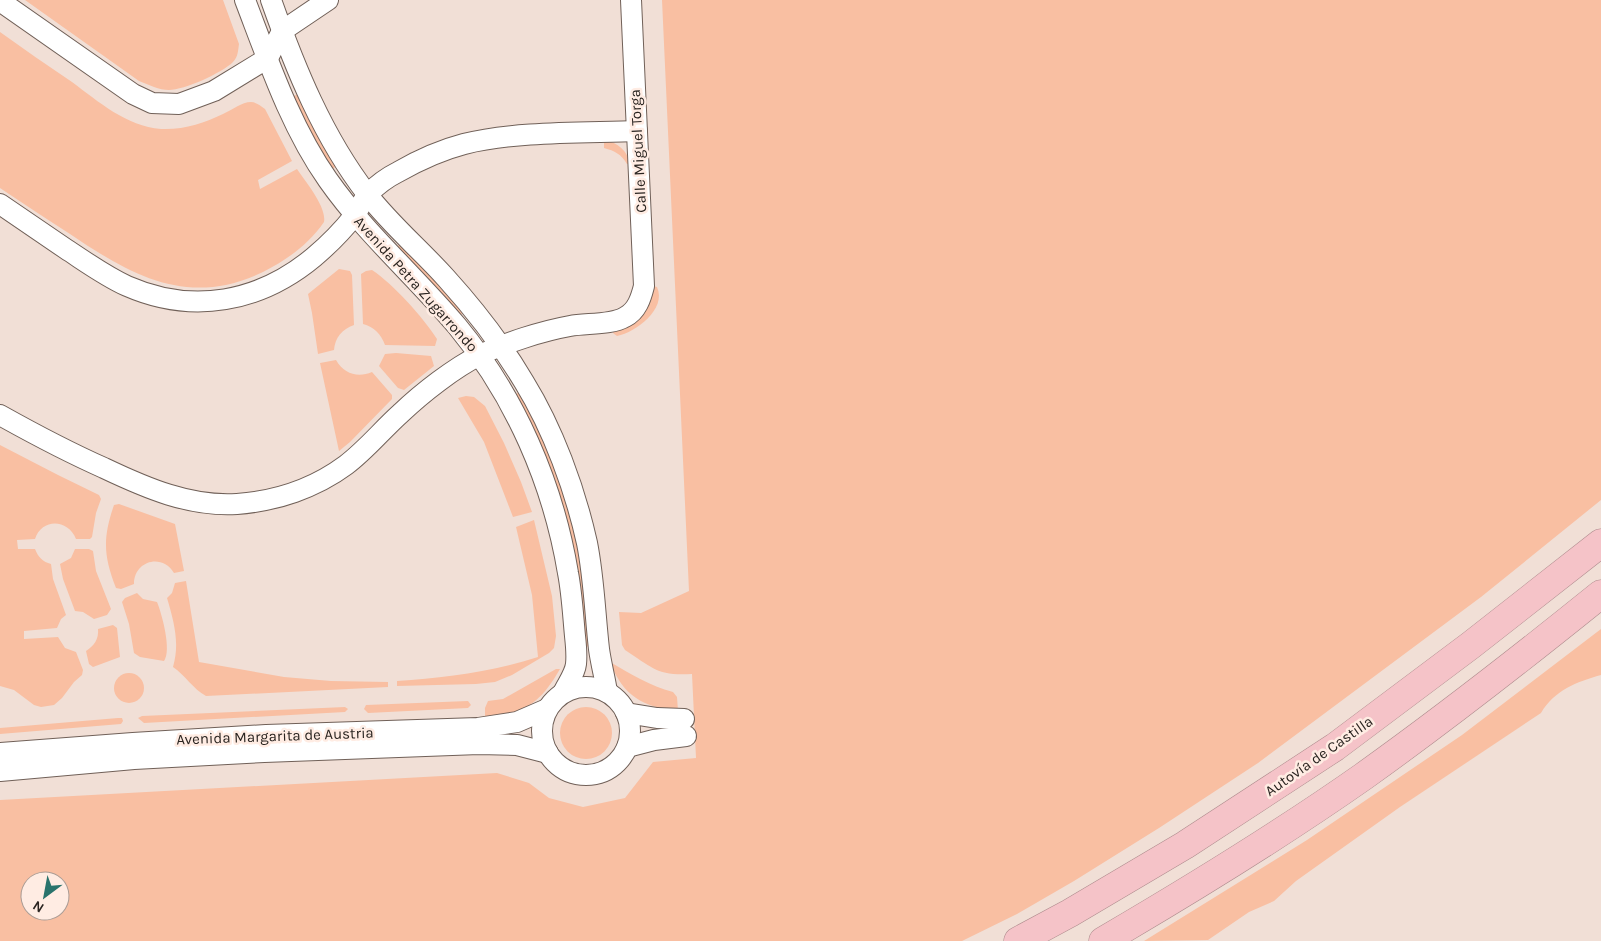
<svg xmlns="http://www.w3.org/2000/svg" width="1601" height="941" viewBox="0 0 1601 941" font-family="Karla,sans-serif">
  <rect width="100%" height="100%" fill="#f1dfd6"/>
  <g fill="#f9bfa2" fill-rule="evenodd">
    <path d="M25,0H223L239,44C238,51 238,57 233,62C222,73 184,90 169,90C159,90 149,85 139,81Z"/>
    <path d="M662,0H1601V500L1481,597L1258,763L1159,828L1074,881L1017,914L962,941H0V800L497,773L529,783L549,798L583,807L625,798L653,762L696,758L692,674C657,676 653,668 625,650L622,645L619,612L641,613L689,591ZM30,881H60V911H30Z"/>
    <path d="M0,32C24,49 48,66 72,82C99,102 126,126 161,129C184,130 204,123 223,114C232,110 242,102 251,102C256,102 261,106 265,109L292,161L258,180L260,189L297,169C305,181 327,207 324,222C308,245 288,259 263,272C189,308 132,276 70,234C46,219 23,203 0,188Z"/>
    <polygon points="300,93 338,165 331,170 316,145 292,97"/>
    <path d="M604,140C619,143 626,150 631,164H627C621,154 615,151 604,148Z"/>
    <polygon points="400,244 464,312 459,316 395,249"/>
    <path d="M339,269L350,271L352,275L354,325C342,329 335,338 334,350L318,354L312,313L308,294Z"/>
    <path d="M372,270C393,284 423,317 437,339L435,346L385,345C381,334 374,327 363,324L361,274L366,271Z"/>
    <path d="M653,286L657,287C667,309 636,332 617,336L613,333L614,329Z"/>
    <polygon points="396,353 431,356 434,366 404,390 398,388 379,366 385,354"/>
    <path d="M336,360C344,374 358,378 372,372L392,395V399L350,442L339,451L320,363Z"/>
    <polygon points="520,392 550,453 562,488 582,559 592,646 584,647 512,396"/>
    <polygon points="466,396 474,397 485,406 504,443 521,482 532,512 513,517 484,442 458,398"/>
    <path d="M0,445L58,475L99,495L101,499L96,513L92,537L90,539H76C68,519 42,518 35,539L17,540L18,549H35C38,557 43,562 51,564L53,579L66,615L61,619L57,628L24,631V639L58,637L65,648L76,652L83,670L82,675L74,682L62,698L54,705L41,707L34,705L14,690L0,686Z"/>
    <path d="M119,504L175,524L184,571L174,573C162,553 134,561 134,584L121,589L116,588C103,555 103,537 114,505Z"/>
    <path d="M534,520L552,596L556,636L554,648L549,653L512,675L495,682L476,684L397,686V681C444,678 492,672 538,657L532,595L516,527Z"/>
    <polygon points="75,549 89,549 93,551 96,571 111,609 107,615 94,619 83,612 75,611 63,579 60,564 71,558"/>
    <path d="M186,581L199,662L284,677L331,681L388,682V687L206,696C193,689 185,675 173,667C180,643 174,622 167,598L172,593L175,583Z"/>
    <path d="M137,593L143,599L157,602C162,614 172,651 164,661L140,657L134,653L129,624L122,602L125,598Z"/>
    <path d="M113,625L117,628L120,657L93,667L89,664L86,651C94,646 99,639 98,629Z"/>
    <path d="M1601,629V675C1576,682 1555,690 1541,713L1400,807L1296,881L1274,901L1249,912L1208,940L1144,941L1307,840L1462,735Z"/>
    <path d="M610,662C631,674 650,686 673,692L677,697L678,711C643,707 623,696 610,662Z"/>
    <path d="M556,669H560C538,707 525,710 485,721V708L488,701L503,699Z"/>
    <circle cx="129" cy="688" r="15"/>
    <polygon points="468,701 471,705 468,708 368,713 364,709 366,705"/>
    <polygon points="345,707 348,709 345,712 144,723 138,718 142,716"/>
    <circle cx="586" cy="733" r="26"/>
    <polygon points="118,718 122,718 123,721 121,724 0,734 0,728"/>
  </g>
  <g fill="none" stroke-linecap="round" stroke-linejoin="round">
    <g stroke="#706058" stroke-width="22">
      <g id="minor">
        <path d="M245,0C268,60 291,128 328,180C366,234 415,276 457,326C515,396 553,483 568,573C572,594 573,615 575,636C576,645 577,655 576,664C575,674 567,684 563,693"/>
        <path d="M271,0C295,68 323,137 367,194C391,225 420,249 446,278C475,310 502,345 524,382C553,429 575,489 587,543C594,578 595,614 599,649C601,664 605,678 607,692"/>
        <polyline points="0,1 133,94 152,103 179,104 214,91 268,58 282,31 328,0"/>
        <path d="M0,204C22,219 44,234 66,249C86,262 105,276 127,286C193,315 260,302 314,257C327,246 343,230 354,216C359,210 362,201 368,194C376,186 388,177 398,172C419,160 441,150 464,144C516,131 583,133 637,131"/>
        <path d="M0,415C34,434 68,452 104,468C146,488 190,507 237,504C276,501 315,488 346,465C366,450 382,430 401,413C422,393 454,368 480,355C505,343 542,331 570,326C586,323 612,325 625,317C637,311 641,298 644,286L631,0"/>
        <circle cx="586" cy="731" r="44"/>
        <polyline points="626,713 657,718 684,719"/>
        <polyline points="627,747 654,740 686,736"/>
        <polyline points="0,753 133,743 266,735 478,728 517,722 547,709"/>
        <polyline points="0,771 134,759 264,752 479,744 517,745 548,753"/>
      </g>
    </g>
    <g stroke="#ae8b8d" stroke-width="29">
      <g id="highway">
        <polyline points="1018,941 1070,913 1185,845 1335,747 1471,645 1601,543"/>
        <path d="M1103,941C1192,889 1280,835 1364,776C1445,718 1523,657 1601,594"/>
      </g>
    </g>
    <use href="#minor" stroke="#fff" stroke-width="20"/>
    <use href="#highway" stroke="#f5c3c8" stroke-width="28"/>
  </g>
  <g text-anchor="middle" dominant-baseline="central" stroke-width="5" stroke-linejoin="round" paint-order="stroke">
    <g font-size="15" fill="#2a2420" stroke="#ffece3">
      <text transform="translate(638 151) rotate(-93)">Calle Miguel Torga</text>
      <text transform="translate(416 284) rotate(48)">Avenida Petra Zugarrondo</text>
      <text transform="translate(275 736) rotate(-2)">Avenida Margarita de Austria</text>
      <text transform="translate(1319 756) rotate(-35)">Autovía de Castilla</text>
    </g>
  </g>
  <g transform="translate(45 896) rotate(212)"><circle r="24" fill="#ffece3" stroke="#aa9c95"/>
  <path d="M0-4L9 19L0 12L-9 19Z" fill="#2a736c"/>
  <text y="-8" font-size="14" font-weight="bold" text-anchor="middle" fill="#2a2420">N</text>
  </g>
</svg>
